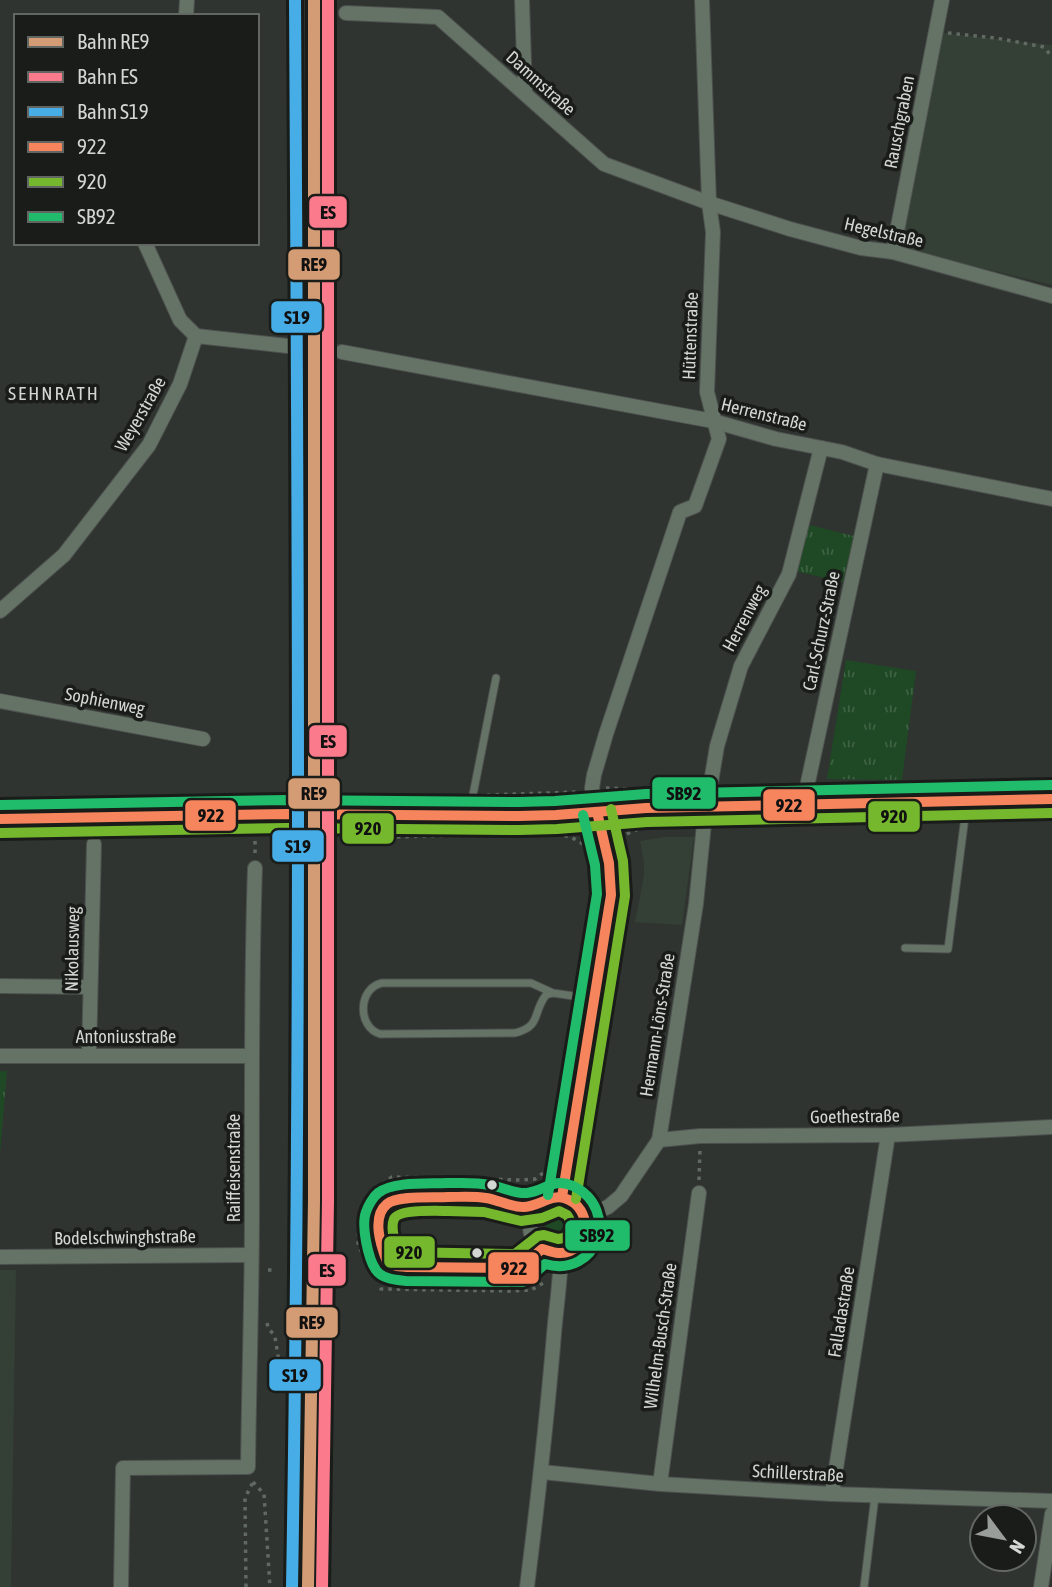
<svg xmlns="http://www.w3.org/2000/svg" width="1052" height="1587" viewBox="0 0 1052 1587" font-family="'Asap Condensed',sans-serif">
  <defs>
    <pattern id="grass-tufts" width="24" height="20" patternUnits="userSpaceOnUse" patternTransform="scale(1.75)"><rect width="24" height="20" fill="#1e4924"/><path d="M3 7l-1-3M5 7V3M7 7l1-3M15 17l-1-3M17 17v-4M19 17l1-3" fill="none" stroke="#3e6243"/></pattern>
  </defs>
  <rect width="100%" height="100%" fill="#2f3430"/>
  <g fill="#343f35">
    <polygon points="942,33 1052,45 1052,285 894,247"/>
    <polygon points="663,837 694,837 682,925 635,922 644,875 644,863 640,841"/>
    <polygon points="0,1270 16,1270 11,1587 0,1587"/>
  </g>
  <g fill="url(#grass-tufts)">
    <polygon points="805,524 854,536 843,582 794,571"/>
    <polygon points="846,660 916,671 902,780 827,779"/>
    <polygon points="0,1071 7,1071 0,1154"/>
    <circle cx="558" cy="1226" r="13"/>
  </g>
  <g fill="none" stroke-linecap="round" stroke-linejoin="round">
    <polyline stroke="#484c48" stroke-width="14" stroke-dasharray="14 7" stroke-linecap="butt" points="288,346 342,352"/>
    <polyline stroke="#484c48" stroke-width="19" stroke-dasharray="19 10" stroke-linecap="butt" points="287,814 343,815"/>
    <g stroke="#4d514e" stroke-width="9">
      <g id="lane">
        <polyline points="469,815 496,678"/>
        <polyline points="905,948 948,949 967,801"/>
        <path d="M553,993L531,983H382C358,988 357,1027 380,1034L515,1033C542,1026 532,1013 546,995L553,993L594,999"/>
        <polyline points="537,1206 518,1208 488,1198 448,1197 401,1199 387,1204 379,1217 380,1242 387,1262 396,1266 407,1267 520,1268 542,1249"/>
        <polyline points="864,1587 875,1496"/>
      </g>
    </g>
    <g stroke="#4d514e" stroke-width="16">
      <g id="street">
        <polyline points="522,0 525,93"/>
        <polyline points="346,13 438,17 604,164 709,203 790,229 861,248 893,252 1052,296"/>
        <polyline points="186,16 187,0"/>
        <polyline points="145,243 180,320 196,336"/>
        <polyline points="893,252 942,0"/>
        <polyline points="196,336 288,346"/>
        <polyline points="342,352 713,421 776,439 842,452 877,464 1052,499"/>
        <polyline points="0,611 64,555 149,445 180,384 196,336"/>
        <polyline points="0,701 203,739"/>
        <polyline points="803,805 877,464"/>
        <polyline points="0,986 90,987"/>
        <polyline points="89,1055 94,844"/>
        <polyline points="0,1056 252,1056"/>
        <polyline points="659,1140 700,1136 888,1135 1052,1127"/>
        <polyline points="562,1197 611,895 609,863 592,788 594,775 606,734 680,512 695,506 719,439 707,392 713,232 709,203 702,0"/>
        <circle cx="558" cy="1226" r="28"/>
        <polyline points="585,1217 608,1207 621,1196 659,1140 696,904 704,824 717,746 741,666 789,574 821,448"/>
        <polyline points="0,1257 251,1255"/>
        <polyline points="542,1472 660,1484 832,1494 1052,1501"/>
        <polyline points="660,1484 699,1193"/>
        <polyline points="832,1494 888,1135"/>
        <path d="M121,1587L123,1468L248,1467C249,1380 252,1294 252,1207C252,1094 251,981 255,868"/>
        <path d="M527,1587C537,1507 546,1427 553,1346C555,1316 560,1286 561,1255"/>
        <polyline points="1041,1587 1052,1514"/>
      </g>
    </g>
    <g stroke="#4d514e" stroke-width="21">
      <g id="secondary">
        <polyline points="343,815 556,815 646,808 1052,799"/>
        <polyline points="0,819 287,814"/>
      </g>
    </g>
    <g stroke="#616a62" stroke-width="3.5" stroke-dasharray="3.5 5" stroke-linecap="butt">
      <polyline points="948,33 996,38 1044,47 1052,57"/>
      <polyline points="606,788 629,789"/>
      <polyline points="487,795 578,792"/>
      <path d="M556,834C569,836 579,839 588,849L592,847"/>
      <polyline points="363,835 394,837 468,835"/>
      <polyline points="619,837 641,828"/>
      <polyline points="255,853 255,832"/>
      <polyline points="699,1180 700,1149"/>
      <polyline points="378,1265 372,1268 358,1246 359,1223 368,1203 379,1194 385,1182 392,1177 521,1180 535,1179 546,1171 552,1171"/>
      <polyline points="268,1270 276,1270"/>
      <polyline points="384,1271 381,1289 511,1291 531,1290 545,1282"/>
      <polyline points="267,1323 268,1327 275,1337 279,1362 284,1362"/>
      <polyline points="253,1482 264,1494 270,1587"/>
      <polyline points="246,1587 245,1498 253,1482"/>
    </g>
    <use href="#lane" stroke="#657266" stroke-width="7"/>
    <use href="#street" stroke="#657266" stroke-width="14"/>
    <use href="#secondary" stroke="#5e6b60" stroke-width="19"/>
    <g stroke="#191c19" stroke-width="16">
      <g id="bus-1">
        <polyline points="0,819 287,814 519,816 556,815 646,808 1052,799"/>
        <path d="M448,1197C461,1197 474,1196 486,1198C499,1200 510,1207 523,1207C538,1207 551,1194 564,1198C595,1207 591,1255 558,1253C553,1253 547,1250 542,1249L520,1268L407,1267L396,1266L387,1262C381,1246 371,1217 387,1204C398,1195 434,1198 448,1197Z"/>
        <polyline points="562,1197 611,895 609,863 597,812"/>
      </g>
    </g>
    <g stroke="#191c19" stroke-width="16">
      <g id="bus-2">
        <polyline points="0,833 287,828 519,830 557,829 647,822 1052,813"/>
        <polyline points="576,1199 625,896 623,861 611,809"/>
        <path d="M448,1211L484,1212L521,1221L542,1218L559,1211L567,1215C573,1223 573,1232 564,1238L558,1239L544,1235L538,1236L515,1254L398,1252C395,1243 390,1228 394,1219C399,1209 438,1211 448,1211Z"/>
      </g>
    </g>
    <g stroke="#191c19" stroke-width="16">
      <g id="bus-3">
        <polyline points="0,805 287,800 519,802 555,801 646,794 1052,785"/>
        <path d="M447,1183C462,1183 476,1182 490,1185C503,1187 514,1194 527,1193C545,1191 553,1177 573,1186C621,1209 598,1279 545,1264L528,1279L523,1282L406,1281C396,1280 382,1279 376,1270C368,1259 361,1225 366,1212C368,1206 373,1197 378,1193C393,1181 429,1184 447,1183Z"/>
        <polyline points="548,1195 597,894 595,865 583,815"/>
      </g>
    </g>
    <use href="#bus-1" stroke="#f6845c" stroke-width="10"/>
    <use href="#bus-2" stroke="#76b82d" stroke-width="10"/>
    <use href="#bus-3" stroke="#20bc6c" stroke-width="10"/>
    <g stroke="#191c19" stroke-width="18">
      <polyline id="rail-1" points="308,1587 314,1201 314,0"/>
    </g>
    <g stroke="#191c19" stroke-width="18">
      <polyline id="rail-2" points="322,1587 328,1201 328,0"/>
    </g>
    <g stroke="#191c19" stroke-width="18">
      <path id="rail-3" d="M292,1587C301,1058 298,529 295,0"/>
    </g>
    <use href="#rail-1" stroke="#d39c74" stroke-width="12"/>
    <use href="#rail-2" stroke="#fb7b8d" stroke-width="12"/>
    <use href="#rail-3" stroke="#46ade6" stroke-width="12"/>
  </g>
  <g fill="#d3d7d3" stroke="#191c19" stroke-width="2.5">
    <circle cx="492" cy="1185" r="6"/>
    <circle cx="477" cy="1253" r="6"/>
  </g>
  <g text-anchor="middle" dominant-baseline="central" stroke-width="7" stroke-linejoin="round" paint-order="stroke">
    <g font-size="18" fill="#d3d7d3" stroke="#191c19">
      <text transform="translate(541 83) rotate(42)">Dammstraße</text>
      <text transform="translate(899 122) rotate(-79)">Rauschgraben</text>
      <text transform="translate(884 232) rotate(13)">Hegelstraße</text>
      <text transform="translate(690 336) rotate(-88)">Hüttenstraße</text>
      <text transform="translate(140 414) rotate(-60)">Weyerstraße</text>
      <text transform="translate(764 414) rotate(14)">Herrenstraße</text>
      <text transform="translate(744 618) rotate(-62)">Herrenweg</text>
      <text transform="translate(821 631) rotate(-78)">Carl-Schurz-Straße</text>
      <text transform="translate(105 701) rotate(11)">Sophienweg</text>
      <text transform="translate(72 949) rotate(-89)">Nikolausweg</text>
      <text transform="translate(657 1025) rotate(-81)">Hermann-Löns-Straße</text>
      <text x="126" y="1036">Antoniusstraße</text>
      <text transform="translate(855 1116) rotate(-1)">Goethestraße</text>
      <text transform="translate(233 1168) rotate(-90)">Raiffeisenstraße</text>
      <text transform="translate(125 1237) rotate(-1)">Bodelschwinghstraße</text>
      <text transform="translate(841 1312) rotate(-81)">Falladastraße</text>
      <text transform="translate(660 1336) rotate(-82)">Wilhelm-Busch-Straße</text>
      <text transform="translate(798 1473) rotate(3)">Schillerstraße</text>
    </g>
    <g font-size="19" letter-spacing="2" fill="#d3d7d3" stroke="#191c19">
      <text x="54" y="393">SEHNRATH</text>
    </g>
  </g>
  <g stroke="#191c19" stroke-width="2.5">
    <rect x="308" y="195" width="40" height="34" rx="7" fill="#fb7b8d"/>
    <rect x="287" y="248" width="54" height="33" rx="7" fill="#d39c74"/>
    <rect x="270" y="300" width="53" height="34" rx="7" fill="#46ade6"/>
    <rect x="308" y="724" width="40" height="34" rx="7" fill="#fb7b8d"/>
    <rect x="651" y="776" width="66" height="34" rx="7" fill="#20bc6c"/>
    <rect x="287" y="777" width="54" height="33" rx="7" fill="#d39c74"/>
    <rect x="762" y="788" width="54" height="34" rx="7" fill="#f6845c"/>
    <rect x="184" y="799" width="53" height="33" rx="7" fill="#f6845c"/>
    <rect x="867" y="800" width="54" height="33" rx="7" fill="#76b82d"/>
    <rect x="341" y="812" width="54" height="33" rx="7" fill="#76b82d"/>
    <rect x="271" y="829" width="54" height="34" rx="7" fill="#46ade6"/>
    <rect x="564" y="1219" width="67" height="33" rx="7" fill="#20bc6c"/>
    <rect x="383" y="1235" width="53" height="34" rx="7" fill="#76b82d"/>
    <rect x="487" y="1251" width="53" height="34" rx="7" fill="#f6845c"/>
    <rect x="307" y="1253" width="40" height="34" rx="7" fill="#fb7b8d"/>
    <rect x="285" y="1306" width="54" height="33" rx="7" fill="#d39c74"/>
    <rect x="268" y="1358" width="54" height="34" rx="7" fill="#46ade6"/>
  </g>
  <g font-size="19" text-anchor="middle" font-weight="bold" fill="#111">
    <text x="328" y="219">ES</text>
    <text x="314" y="271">RE9</text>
    <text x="297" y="324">S19</text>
    <text x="328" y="748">ES</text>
    <text x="684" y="800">SB92</text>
    <text x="314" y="800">RE9</text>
    <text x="789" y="812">922</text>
    <text x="211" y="822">922</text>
    <text x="894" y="823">920</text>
    <text x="368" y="835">920</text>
    <text x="298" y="853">S19</text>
    <text x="597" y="1242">SB92</text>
    <text x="409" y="1259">920</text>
    <text x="514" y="1275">922</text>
    <text x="327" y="1277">ES</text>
    <text x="312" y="1329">RE9</text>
    <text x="295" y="1382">S19</text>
  </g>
  <rect x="14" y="14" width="245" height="231" fill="#191c19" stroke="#636763" stroke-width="2"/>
  <rect x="28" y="37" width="35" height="10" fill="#d39c74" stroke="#636763" stroke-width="2"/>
  <text x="77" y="49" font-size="21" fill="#d3d7d3">Bahn RE9</text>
  <rect x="28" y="72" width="35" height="10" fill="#fb7b8d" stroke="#636763" stroke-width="2"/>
  <text x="77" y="84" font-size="21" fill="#d3d7d3">Bahn ES</text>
  <rect x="28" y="107" width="35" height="10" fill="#46ade6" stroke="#636763" stroke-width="2"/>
  <text x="77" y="119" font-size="21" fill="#d3d7d3">Bahn S19</text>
  <rect x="28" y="142" width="35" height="10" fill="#f6845c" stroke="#636763" stroke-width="2"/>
  <text x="77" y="154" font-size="21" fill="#d3d7d3">922</text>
  <rect x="28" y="177" width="35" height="10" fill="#76b82d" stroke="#636763" stroke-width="2"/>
  <text x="77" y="189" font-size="21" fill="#d3d7d3">920</text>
  <rect x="28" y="212" width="35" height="10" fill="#20bc6c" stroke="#636763" stroke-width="2"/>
  <text x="77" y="224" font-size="21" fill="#d3d7d3">SB92</text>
  <g transform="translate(1003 1538) rotate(122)"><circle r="33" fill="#191c19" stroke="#636763" stroke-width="2"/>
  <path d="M0-5L12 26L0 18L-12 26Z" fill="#9a9e9a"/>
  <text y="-10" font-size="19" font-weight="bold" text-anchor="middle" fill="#d3d7d3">N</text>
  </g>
</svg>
